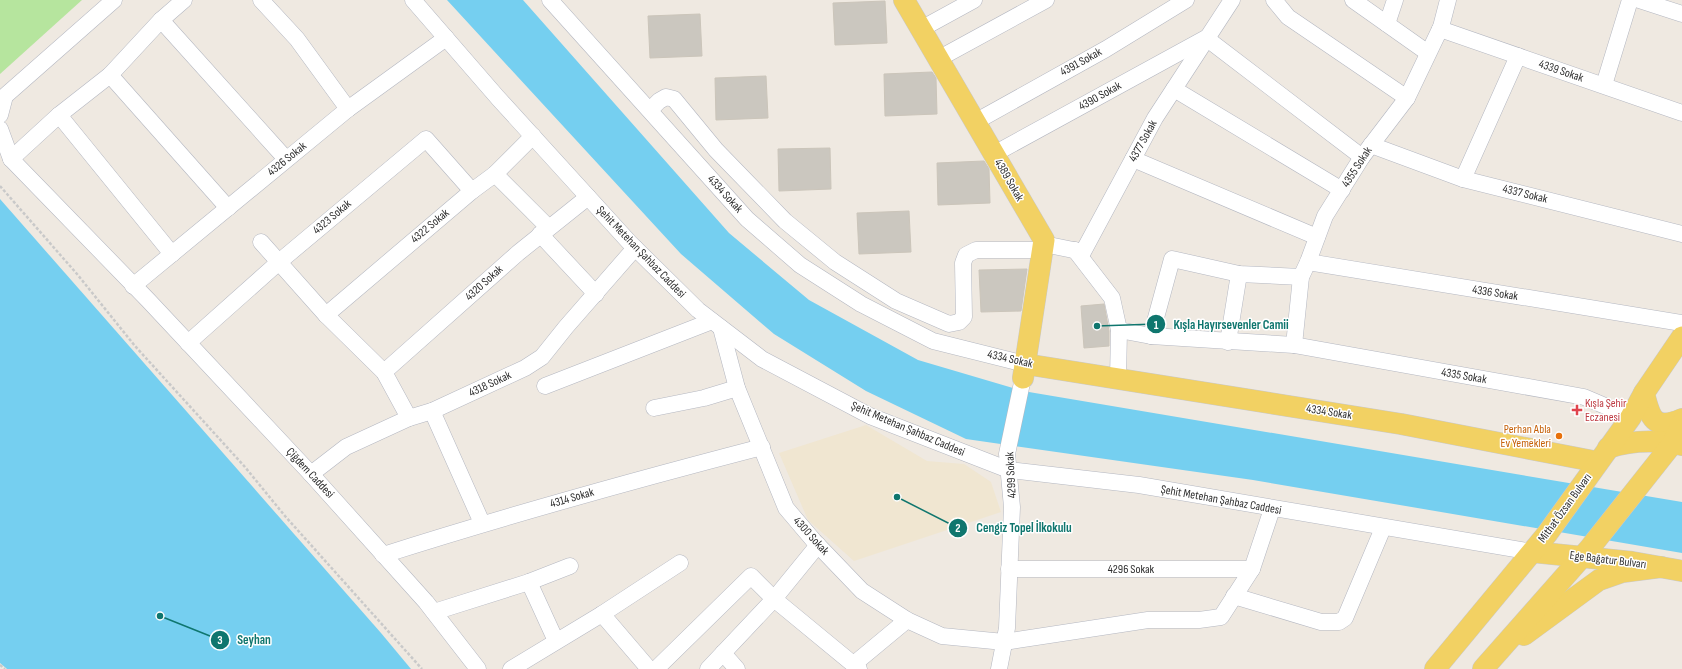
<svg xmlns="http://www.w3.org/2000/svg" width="1682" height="669" viewBox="0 0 1682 669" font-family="'Sofia Sans Condensed',sans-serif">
  <rect width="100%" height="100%" fill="#efe9e1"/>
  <polygon fill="#f0e6d1" points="866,425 927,461 964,464 991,482 1001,512 854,561 808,520 779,453"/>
  <polygon fill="#b6e59e" points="0,0 82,0 0,74"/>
  <g fill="#75cff0">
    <polygon points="447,0 523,0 729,233 809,300 918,360 1023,391 1682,502 1682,553 1253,480 966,439 866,391 774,334 681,254"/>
    <polygon points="0,199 381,633 411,669 7,669 0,663"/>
  </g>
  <g fill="#cbc7bf" stroke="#cbc5ba">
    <polygon points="885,1 887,43 835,45 833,3"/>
    <polygon points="700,14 702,56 650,58 648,16"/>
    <polygon points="932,72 936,78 937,114 885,116 884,74"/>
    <polygon points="766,76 768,118 716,120 715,78"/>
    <polygon points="830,148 831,189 779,191 778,149"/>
    <polygon points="984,161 989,169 990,203 938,205 937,163"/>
    <polygon points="909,211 911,252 859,254 857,213"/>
    <polygon points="1027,269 1021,311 981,312 979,270"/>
    <polygon points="1104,304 1109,331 1109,346 1084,348 1081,306"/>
  </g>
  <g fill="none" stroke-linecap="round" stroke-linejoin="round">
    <g stroke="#b4b7c1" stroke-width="17">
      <g id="minor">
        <polyline points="261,0 297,39 348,109"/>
        <polyline points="413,0 498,98 629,242 698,310 762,359 870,416 1009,470 1139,485 1533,552"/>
        <polyline points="550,0 747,219 800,265 861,304 933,341 1025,364"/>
        <polyline points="1274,0 1288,17 1407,98"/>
        <polyline points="1353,0 1428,53"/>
        <polyline points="1639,0 1682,14"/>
        <polyline points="161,20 286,159"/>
        <polyline points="1387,24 1395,0"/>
        <polyline points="921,29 974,0"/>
        <polyline points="1440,29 1682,113"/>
        <polyline points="938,59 1046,0"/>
        <polyline points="110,75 228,208"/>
        <polyline points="1604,85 1630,0"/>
        <polyline points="1174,89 1342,190"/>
        <polyline points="650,110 659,101 666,97 674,99 716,150 785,221 835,262 896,301 949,324 959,322 964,317 963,263 966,255 976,250 1032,250"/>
        <polyline points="0,115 5,96 114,0"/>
        <polyline points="59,115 172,254"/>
        <polyline points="975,122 1106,49 1186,0"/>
        <polyline points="0,129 11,159 148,300 311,474 426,602 478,669"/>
        <polyline points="1371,145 1463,179 1682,234"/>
        <polyline points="994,154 1206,38 1362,157"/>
        <polyline points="11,159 59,115 110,75 161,20 184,0"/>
        <polyline points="1133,159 1317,237"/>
        <polyline points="495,174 548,227"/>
        <polyline points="1463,179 1518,56"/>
        <polyline points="540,234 596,294"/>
        <polyline points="261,242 326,315 384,372 409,418"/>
        <polyline points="1044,244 1083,252 1155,118 1232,0"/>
        <polyline points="1075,250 1112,298 1119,330 1118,379"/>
        <polyline points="1308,262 1682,323"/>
        <polyline points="133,286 348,109 446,38"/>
        <polyline points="326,315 472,191 495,174 533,136"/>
        <polyline points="721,328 737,388 786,508 814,541 862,591 907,620 942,636 1004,642 1148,620 1199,620 1221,617 1252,569 1272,509"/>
        <polyline points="1119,330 1151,336 1294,345 1584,397 1631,417"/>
        <polyline points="1151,336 1172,259 1239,274 1301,277"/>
        <polyline points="1228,342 1239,274"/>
        <polyline points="188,343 279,262 426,139 472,191"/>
        <polyline points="1294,345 1301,277 1308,262 1325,216 1362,157 1407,98 1441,27 1448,0"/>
        <polyline points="384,372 518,253 588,197"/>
        <polyline points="545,386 712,321"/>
        <polyline points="654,408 704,398 737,388"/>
        <polyline points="432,411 482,523"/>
        <polyline points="311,474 346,447 409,418 432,411 525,368 542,357 566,327 635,248"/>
        <path d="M383,555C509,515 635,480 762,447"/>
        <polyline points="1009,569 1252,569"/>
        <polyline points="529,582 556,641"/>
        <polyline points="1234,596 1321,622 1339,622 1345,618 1383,528"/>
        <polyline points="434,612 529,582 570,566"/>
        <polyline points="602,614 649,669"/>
        <polyline points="723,653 737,669"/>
        <polyline points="854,664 907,620"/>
        <polyline points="511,669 602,614 680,563"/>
        <polyline points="656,669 751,576 774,599 859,669"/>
        <polyline points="708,669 774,599 818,545"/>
        <polyline points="999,669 1007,628 1012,507 1007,454 1023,378"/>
      </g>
    </g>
    <g stroke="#c9c9c9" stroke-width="22">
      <g id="major">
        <polyline points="904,0 1044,240 1023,378"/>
        <polyline points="1025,364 1401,424 1598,462"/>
        <path d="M1644,393C1650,418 1654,431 1682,419"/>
        <path d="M1608,448C1632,440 1657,440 1682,445"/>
        <polyline points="1533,552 1632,562 1682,571"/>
        <polyline points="1524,635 1599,580 1622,572 1661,567"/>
        <polyline points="1435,669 1547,534 1631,417 1644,393 1682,337"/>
        <polyline points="1483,669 1589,549 1673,443 1682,423"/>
      </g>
    </g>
    <g stroke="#c9c9c9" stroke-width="2.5" stroke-dasharray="3 2" stroke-linecap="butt">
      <polyline points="0,186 77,274 135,346 245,467 285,516 422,669"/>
      <polyline points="0,665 5,669"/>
    </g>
    <use href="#minor" stroke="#fff" stroke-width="16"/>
    <use href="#major" stroke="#f2d163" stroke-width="21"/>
  </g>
  <path fill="#e0444e" stroke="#fff" stroke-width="1.5" d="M1575 404h4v4h4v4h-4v4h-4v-4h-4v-4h4z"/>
  <circle fill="#e8710a" stroke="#fff" stroke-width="1.5" cx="1559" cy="436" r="4"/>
  <g text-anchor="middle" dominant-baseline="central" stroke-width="3" stroke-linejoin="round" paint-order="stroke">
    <g font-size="12" fill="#2e2e2e" stroke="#fff">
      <text transform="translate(1081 62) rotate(-29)">4391 Sokak</text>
      <text transform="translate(1561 71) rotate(19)">4339 Sokak</text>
      <text transform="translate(1100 96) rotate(-29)">4390 Sokak</text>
      <text transform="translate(1143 141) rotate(-61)">4377 Sokak</text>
      <text transform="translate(287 159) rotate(-39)">4326 Sokak</text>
      <text transform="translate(1357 167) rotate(-57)">4355 Sokak</text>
      <text transform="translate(1009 180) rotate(60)">4389 Sokak</text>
      <text transform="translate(725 194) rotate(48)">4334 Sokak</text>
      <text transform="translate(1525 194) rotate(14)">4337 Sokak</text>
      <text transform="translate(332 217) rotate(-40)">4323 Sokak</text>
      <text transform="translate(430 226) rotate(-40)">4322 Sokak</text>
      <text transform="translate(641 252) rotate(46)">Şehit Metehan Şahbaz Caddesi</text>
      <text transform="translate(484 283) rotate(-42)">4320 Sokak</text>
      <text transform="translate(1495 293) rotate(9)">4336 Sokak</text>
      <text transform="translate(1010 359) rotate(13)">4334 Sokak</text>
      <text transform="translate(1464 376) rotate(10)">4335 Sokak</text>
      <text transform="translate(490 384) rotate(-25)">4318 Sokak</text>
      <text transform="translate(1329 412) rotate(9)">4334 Sokak</text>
      <text transform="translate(908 429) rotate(23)">Şehit Metehan Şahbaz Caddesi</text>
      <text transform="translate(310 473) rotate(47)">Çiğdem Caddesi</text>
      <text transform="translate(1011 475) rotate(-93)">4299 Sokak</text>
      <text transform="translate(572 498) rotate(-16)">4314 Sokak</text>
      <text transform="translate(1221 500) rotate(10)">Şehit Metehan Şahbaz Caddesi</text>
      <text transform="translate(1565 508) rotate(-54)">Mithat Özsan Bulvarı</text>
      <text transform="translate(811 536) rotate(48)">4300 Sokak</text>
      <text transform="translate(1608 560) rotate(7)">Ege Bağatur Bulvarı</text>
      <text x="1131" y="569">4296 Sokak</text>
    </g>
    <g font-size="12" fill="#be3a42" stroke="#fff" text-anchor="start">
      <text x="1585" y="403">Kışla Şehir<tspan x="1585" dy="14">Eczanesi</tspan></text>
    </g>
    <g font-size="12" fill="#c56008" stroke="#fff" text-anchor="end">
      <text x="1551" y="429">Perhan Abla<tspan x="1551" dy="14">Ev Yemekleri</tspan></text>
    </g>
  </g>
  <path fill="none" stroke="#0f766e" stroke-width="1.5" d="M1097 326L1156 324M897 497L958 528M160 616L220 640"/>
  <g fill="#0f766e" stroke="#fff" stroke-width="1.5">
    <circle cx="1097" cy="326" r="4"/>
    <circle cx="897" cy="497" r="4"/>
    <circle cx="160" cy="616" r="4"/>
    <circle cx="1156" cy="324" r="10"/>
    <circle cx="958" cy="528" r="10"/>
    <circle cx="220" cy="640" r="10"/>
  </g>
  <g font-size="12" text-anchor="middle" font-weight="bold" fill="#fff">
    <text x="1156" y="329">1</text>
    <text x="958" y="532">2</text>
    <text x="220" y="644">3</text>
  </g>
  <g font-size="13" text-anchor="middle" font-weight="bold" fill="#0f766e" stroke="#fff" stroke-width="3" stroke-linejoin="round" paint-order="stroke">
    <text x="1231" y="329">Kışla Hayırsevenler Camii</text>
    <text x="1024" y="532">Cengiz Topel İlkokulu</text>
    <text x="254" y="644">Seyhan</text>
  </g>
</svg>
